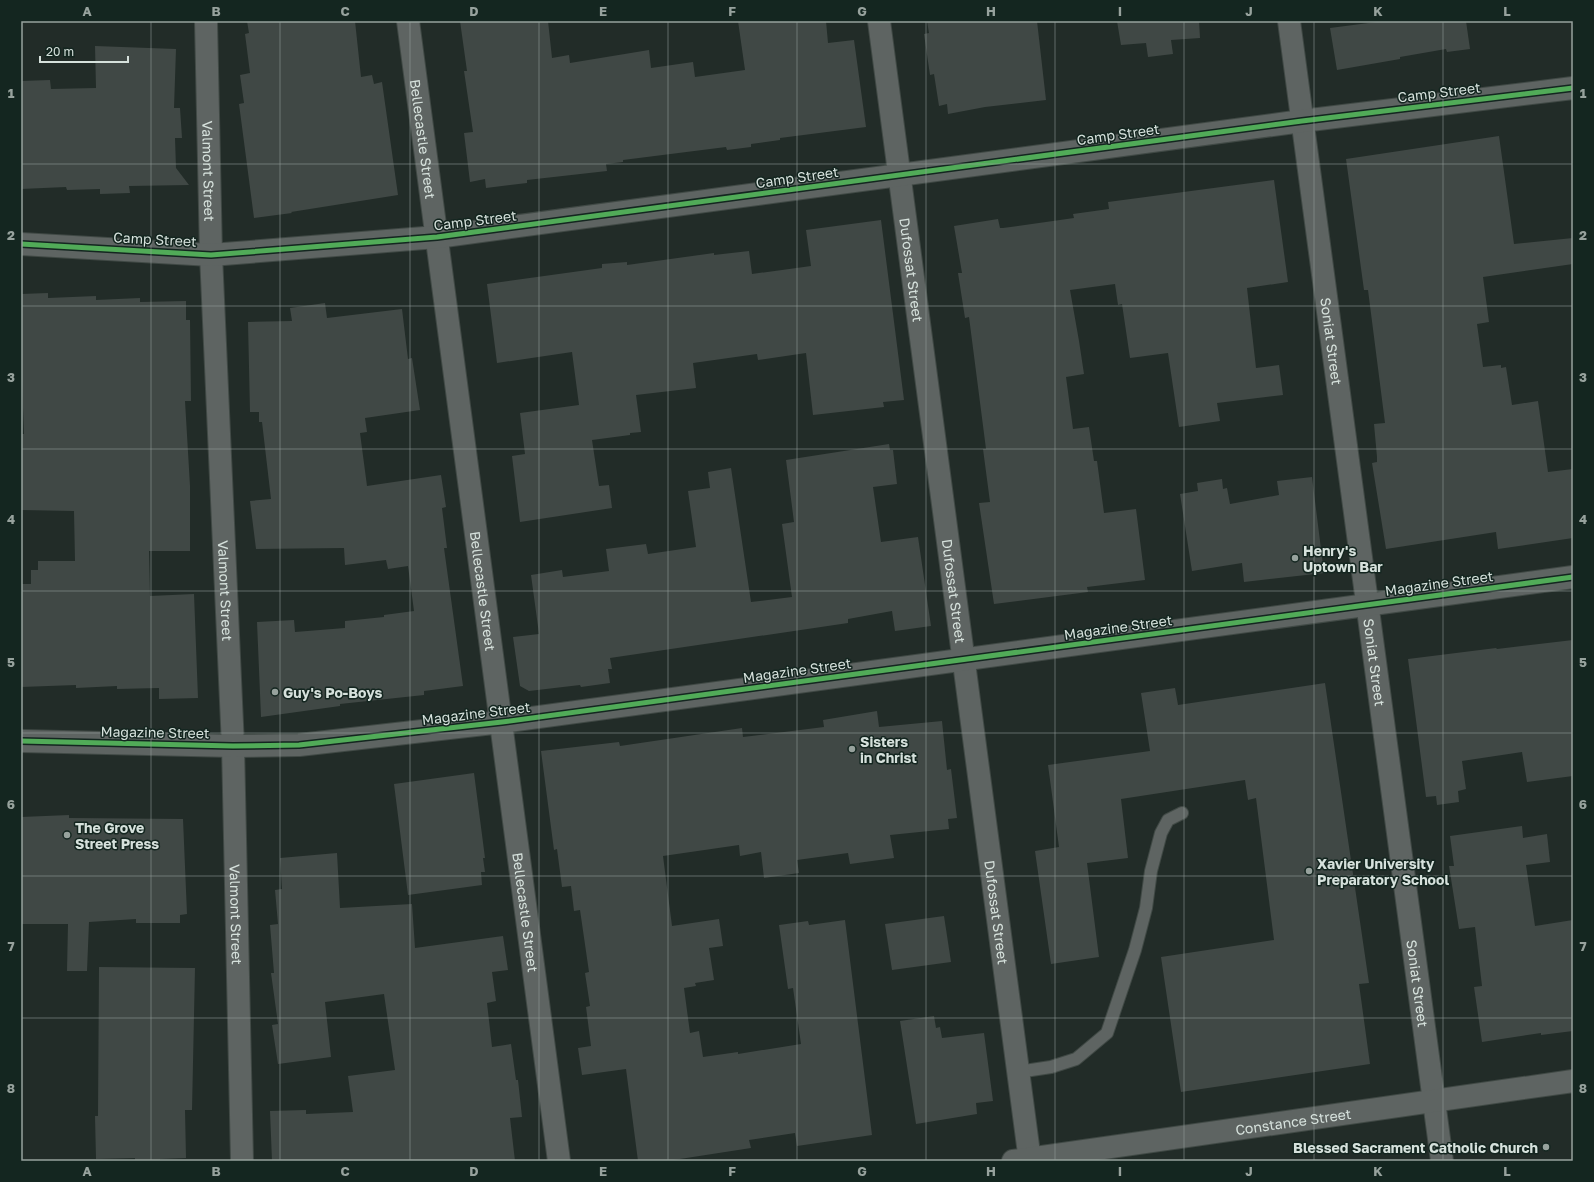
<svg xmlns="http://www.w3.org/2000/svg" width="1594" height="1182" viewBox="0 0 1594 1182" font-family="'Golos Text',sans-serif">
  <rect width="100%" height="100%" fill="#222c28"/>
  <g fill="#404845">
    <polygon points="247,21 355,21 361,77 372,75 374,84 382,82 398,195 291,212 292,213 254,218 239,104 244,103 240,75 250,73 245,34 249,33"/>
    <polygon points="460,21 548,21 552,58 569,55 570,63 649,50 651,68 693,62 695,77 745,70 738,21 826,21 828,43 854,40 866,127 780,138 780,140 751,144 751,147 727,150 726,147 623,160 623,162 606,164 607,171 527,180 527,183 486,188 485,179 470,182 464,133 473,132 464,71 467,71"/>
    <polygon points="927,21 1037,21 1046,100 985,107 948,114 947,104 939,106 934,74 930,75 924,34 929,33"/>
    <polygon points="1117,21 1199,21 1200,38 1171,40 1173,54 1148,57 1146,43 1121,45"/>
    <polygon points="1384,21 1466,21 1470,49 1447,52 1446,49 1400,57 1400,59 1337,70 1330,28"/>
    <polygon points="95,46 176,49 174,108 180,108 182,138 175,138 176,168 189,185 129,186 130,193 100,194 100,189 67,190 66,187 21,189 21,81 50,80 51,89 96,88"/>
    <polygon points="1499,136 1514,244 1573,238 1573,264 1483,277 1489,322 1477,324 1483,367 1501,365 1501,368 1506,367 1512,405 1538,401 1548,472 1573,469 1573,538 1498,549 1496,532 1386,549 1372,463 1377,462 1377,457 1374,424 1385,423 1368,290 1364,290 1346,159"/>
    <polygon points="1274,180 1288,282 1247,288 1256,368 1279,365 1283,395 1217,403 1220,421 1179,427 1168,353 1130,358 1122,304 1118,305 1115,284 1070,290 1079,341 1084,374 1066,377 1073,429 1089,427 1094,461 1097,461 1104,513 1136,509 1145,580 1087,587 1088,592 994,604 979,503 990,502 983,449 986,449 969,317 965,318 958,273 962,273 954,226 998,219 1000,228 1003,228 1074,218 1073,214 1109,209 1108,202"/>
    <polygon points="881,220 904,400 883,402 884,407 813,415 806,353 758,360 757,354 693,363 696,388 636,395 641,432 630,433 630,435 592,440 599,486 609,485 612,508 520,522 512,456 525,454 520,413 579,405 572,352 497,363 487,284 602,268 602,264 627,262 627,265 714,253 714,255 749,251 752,274 811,266 806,230"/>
    <polygon points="48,293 48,298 96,296 96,300 140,298 140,302 186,301 186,320 190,320 191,401 185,401 190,486 190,551 149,551 150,596 194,594 198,698 159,699 159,688 117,689 117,686 76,688 76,685 21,687 21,584 31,584 31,570 38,570 38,561 75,561 74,511 21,510 21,434 24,434 21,356 21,294"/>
    <polygon points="325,303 327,318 402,309 408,359 412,358 420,410 365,418 367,432 360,433 367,486 441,475 446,507 442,508 447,548 444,548 463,686 424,691 424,695 340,704 340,706 261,717 257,622 294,620 295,632 345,628 345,621 384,617 384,615 414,611 408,566 388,569 386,560 345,565 344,548 256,549 250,501 271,499 262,422 259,422 259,412 250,412 248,322 292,321 290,308"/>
    <polygon points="889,444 890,450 893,450 897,484 873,487 881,542 918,537 931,626 895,631 892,611 848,619 848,623 610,658 612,669 608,669 610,683 581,687 580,685 529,691 520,686 513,637 539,634 531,575 562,570 563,577 609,571 606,549 646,544 648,554 696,547 688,491 710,488 708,472 731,468 751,602 792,597 782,524 794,522 786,460"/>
    <polygon points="1312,477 1324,573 1244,582 1242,563 1192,571 1180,494 1198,491 1197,483 1222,479 1223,489 1227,488 1230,504 1279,495 1277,481"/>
    <polygon points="1573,640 1573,776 1527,782 1522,752 1462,761 1466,789 1458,791 1459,802 1437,805 1436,796 1426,797 1408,659 1496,648 1497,649"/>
    <polygon points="1325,683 1369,983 1359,984 1370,1064 1181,1092 1161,957 1274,940 1256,798 1248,800 1245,780 1121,799 1128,858 1087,863 1099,957 1051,964 1035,851 1059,847 1048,765 1150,751 1141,693 1175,688 1178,705"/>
    <polygon points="877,711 879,727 942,721 947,770 951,769 957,818 948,819 949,829 890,835 894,858 850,864 848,853 797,860 799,873 764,878 761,852 740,856 739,845 663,856 672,926 719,919 723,946 709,948 714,980 695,983 696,986 684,988 690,1033 699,1031 703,1057 738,1052 738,1054 801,1044 793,988 788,989 779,925 808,921 809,925 845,920 872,1135 797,1146 795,1133 749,1140 751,1148 667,1161 638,1161 626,1069 582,1075 578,1048 591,1046 586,1007 590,1006 585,973 589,972 580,910 574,911 571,886 562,887 557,849 554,850 541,751 619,742 620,746 742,728 743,737 824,727 823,720"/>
    <polygon points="474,773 485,858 483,858 485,872 481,872 482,885 408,895 394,784"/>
    <polygon points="69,815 69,818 183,819 187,914 180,915 180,923 136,923 136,919 89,922 87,971 67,971 68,924 21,924 21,817"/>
    <polygon points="1522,826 1523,838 1547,834 1550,862 1526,865 1535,926 1573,920 1573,1031 1541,1035 1541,1033 1482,1042 1474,987 1482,986 1475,927 1459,929 1449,866 1454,866 1450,836"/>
    <polygon points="337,853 340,908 412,904 415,948 503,936 508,970 492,972 496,1001 487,1003 492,1047 511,1044 516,1080 518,1080 522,1117 510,1118 515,1161 272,1161 270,1111 306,1110 306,1114 353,1112 348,1076 395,1070 384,994 325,1002 331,1057 278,1064 272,1025 278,1024 271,973 274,973 270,925 278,924 275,890 282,889 280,858"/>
    <polygon points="944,916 951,962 892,970 885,924"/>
    <polygon points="99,967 195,968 192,1110 185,1110 186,1158 160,1159 160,1161 135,1161 135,1158 96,1159 95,1116 98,1116"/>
    <polygon points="934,1016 936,1028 940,1027 942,1038 984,1033 993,1101 976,1103 977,1114 916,1124 900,1021"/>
  </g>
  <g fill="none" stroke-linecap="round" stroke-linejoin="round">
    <g stroke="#404945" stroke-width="14">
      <polyline id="service" points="1018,1072 1051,1067 1076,1059 1107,1033 1135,950 1146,908 1151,871 1161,833 1168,820 1182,813"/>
    </g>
    <g stroke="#404945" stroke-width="24">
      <g id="minor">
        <path id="s1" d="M206,21L211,255L233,746L242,1161"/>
        <path id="s2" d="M408,21L559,1161"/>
        <path id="s3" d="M879,21L1030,1161"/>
        <path id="s4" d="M1289,21L1442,1161"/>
        <polyline points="21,244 211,255 437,237 1302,121 1573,88"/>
        <path id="s5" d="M1013,1161L1573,1081"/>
      </g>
    </g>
    <g stroke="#404945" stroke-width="24">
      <polyline id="tertiary" points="21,741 233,746 299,745 502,722 1573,577"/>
    </g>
    <use href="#service" stroke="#5e6462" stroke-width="12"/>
    <use href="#minor" stroke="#5e6462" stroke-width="22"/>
    <use href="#tertiary" stroke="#5e6462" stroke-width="22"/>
    <g stroke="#142620" stroke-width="8">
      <g id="cycleway">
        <polyline points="21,244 211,255 437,237 1302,121 1573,88"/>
        <polyline points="21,741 233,746 299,745 502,722 1573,577"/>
      </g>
    </g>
    <use href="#cycleway" stroke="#51ab58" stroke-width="5"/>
  </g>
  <path fill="none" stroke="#97a29d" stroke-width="1" stroke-opacity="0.55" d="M151,21V1161M280,21V1161M410,21V1161M539,21V1161M668,21V1161M797,21V1161M926,21V1161M1055,21V1161M1184,21V1161M1314,21V1161M1443,21V1161M21,164H1573M21,306H1573M21,449H1573M21,591H1573M21,733H1573M21,876H1573M21,1018H1573"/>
  <g fill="#97a29d" stroke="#142620" stroke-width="1.5">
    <circle cx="1295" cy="558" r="4"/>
    <circle cx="275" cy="692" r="4"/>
    <circle cx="852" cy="749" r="4"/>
    <circle cx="67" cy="835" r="4"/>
    <circle cx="1309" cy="871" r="4"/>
    <circle cx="1546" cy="1147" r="4"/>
  </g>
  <g text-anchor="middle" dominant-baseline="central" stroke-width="3" stroke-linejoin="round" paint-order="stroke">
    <g font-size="14" fill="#d6e1dc" stroke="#142620">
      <text transform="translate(1439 92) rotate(-7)">Camp Street</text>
      <text transform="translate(1118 134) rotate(-8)">Camp Street</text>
      <text stroke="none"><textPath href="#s2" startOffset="119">Bellecastle Street</textPath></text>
      <text stroke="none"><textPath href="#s1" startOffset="150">Valmont Street</textPath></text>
      <text transform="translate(797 177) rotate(-8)">Camp Street</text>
      <text transform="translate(475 220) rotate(-7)">Camp Street</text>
      <text transform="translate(155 239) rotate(3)">Camp Street</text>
      <text stroke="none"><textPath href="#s3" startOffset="251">Dufossat Street</textPath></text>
      <text stroke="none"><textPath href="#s4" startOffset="323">Soniat Street</textPath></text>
      <text transform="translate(1439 583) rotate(-8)">Magazine Street</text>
      <text stroke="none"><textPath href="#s1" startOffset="570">Valmont Street</textPath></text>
      <text stroke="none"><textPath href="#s2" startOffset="575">Bellecastle Street</textPath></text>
      <text stroke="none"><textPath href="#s3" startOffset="575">Dufossat Street</textPath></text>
      <text transform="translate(1118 627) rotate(-8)">Magazine Street</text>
      <text stroke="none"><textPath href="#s4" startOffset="647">Soniat Street</textPath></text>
      <text transform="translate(797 670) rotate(-8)">Magazine Street</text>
      <text transform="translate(476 713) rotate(-7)">Magazine Street</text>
      <text transform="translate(155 732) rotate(1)">Magazine Street</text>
      <text stroke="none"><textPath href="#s2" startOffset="899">Bellecastle Street</textPath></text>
      <text stroke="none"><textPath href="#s3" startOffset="899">Dufossat Street</textPath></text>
      <text stroke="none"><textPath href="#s1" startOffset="894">Valmont Street</textPath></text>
      <text stroke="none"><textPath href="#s4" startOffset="971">Soniat Street</textPath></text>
      <text stroke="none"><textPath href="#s5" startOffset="283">Constance Street</textPath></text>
    </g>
    <g font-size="14" font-weight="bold" fill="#d6e1dc" stroke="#142620" text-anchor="start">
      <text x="1303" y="550">Henry's<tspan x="1303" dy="16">Uptown Bar</tspan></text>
      <text x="283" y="692">Guy's Po-Boys</text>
      <text x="860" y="741">Sisters<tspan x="860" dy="16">in Christ</tspan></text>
      <text x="75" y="827">The Grove<tspan x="75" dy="16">Street Press</tspan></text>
      <text x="1317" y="863">Xavier University<tspan x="1317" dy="16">Preparatory School</tspan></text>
      <text x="1538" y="1147" text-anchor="end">Blessed Sacrament Catholic Church</text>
    </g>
  </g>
  <rect width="1594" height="1182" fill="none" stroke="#142620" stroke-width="44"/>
  <path d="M40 56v6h88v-6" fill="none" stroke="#d6e1dc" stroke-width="2"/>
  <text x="46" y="56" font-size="12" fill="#d6e1dc" stroke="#142620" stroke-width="3" paint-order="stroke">20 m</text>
  <rect x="22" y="22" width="1550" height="1138" fill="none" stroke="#97a29d" stroke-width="1.5"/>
  <g font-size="13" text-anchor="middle" font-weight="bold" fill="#97a29d">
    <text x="87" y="16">A</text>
    <text x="216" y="16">B</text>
    <text x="345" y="16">C</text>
    <text x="474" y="16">D</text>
    <text x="603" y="16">E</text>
    <text x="732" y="16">F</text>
    <text x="862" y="16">G</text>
    <text x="991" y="16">H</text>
    <text x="1120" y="16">I</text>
    <text x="1249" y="16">J</text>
    <text x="1378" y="16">K</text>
    <text x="1507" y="16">L</text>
    <text x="11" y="98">1</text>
    <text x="1583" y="98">1</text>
    <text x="11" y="240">2</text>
    <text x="1583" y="240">2</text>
    <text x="11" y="382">3</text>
    <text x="1583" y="382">3</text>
    <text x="11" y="524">4</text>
    <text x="1583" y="524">4</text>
    <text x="11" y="667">5</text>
    <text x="1583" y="667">5</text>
    <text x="11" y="809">6</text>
    <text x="1583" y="809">6</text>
    <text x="11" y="951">7</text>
    <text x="1583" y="951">7</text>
    <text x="11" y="1093">8</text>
    <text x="1583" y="1093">8</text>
    <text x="87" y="1176">A</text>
    <text x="216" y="1176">B</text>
    <text x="345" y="1176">C</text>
    <text x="474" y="1176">D</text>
    <text x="603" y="1176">E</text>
    <text x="732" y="1176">F</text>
    <text x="862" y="1176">G</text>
    <text x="991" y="1176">H</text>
    <text x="1120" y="1176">I</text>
    <text x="1249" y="1176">J</text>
    <text x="1378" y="1176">K</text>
    <text x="1507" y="1176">L</text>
  </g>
</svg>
